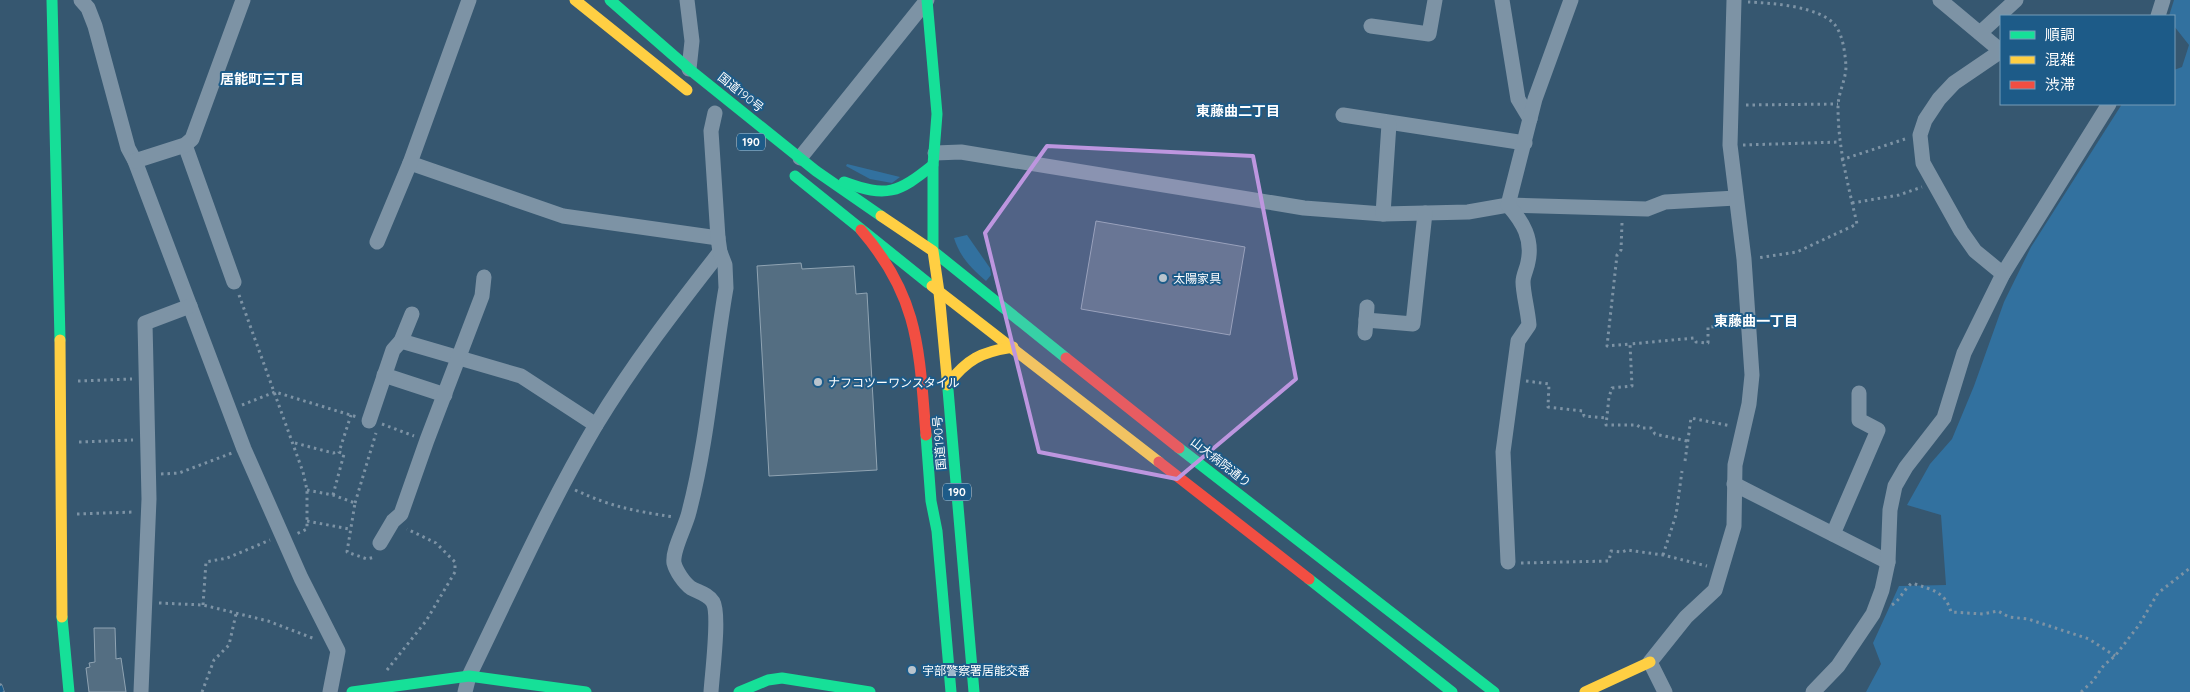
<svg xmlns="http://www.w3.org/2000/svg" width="2190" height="692" viewBox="0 0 2190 692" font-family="Quicksand,'Noto Sans JP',sans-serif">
  <rect width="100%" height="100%" fill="#365770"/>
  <g fill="#32719f">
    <polygon points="2174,0 2190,0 2190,692 1866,692 1881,664 1873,643 1899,586 1946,585 1941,515 1907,505 1930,464 1952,439 1974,386 2004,302 2031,247 2122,104 2174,104 2174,70 2182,67 2189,45 2174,26 2174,16 2169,16"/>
    <polygon points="847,164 900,177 892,183 870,179 846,166"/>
    <path d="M967,235L990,268L991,275L986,281C971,268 960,257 954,238Z"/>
  </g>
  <g fill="#546e82" stroke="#90a4b3">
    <polygon points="1096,221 1245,247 1230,335 1081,309"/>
    <polygon points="801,263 802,269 854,266 856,294 867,293 877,470 769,476 757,266"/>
    <polygon points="94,628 115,628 116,659 121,658 126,692 89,692 86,668 90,667 89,663 95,662"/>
  </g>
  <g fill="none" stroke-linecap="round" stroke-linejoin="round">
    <g stroke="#7d93a5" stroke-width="3" stroke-dasharray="2.5 4" stroke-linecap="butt">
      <path d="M1748,2C1771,3 1819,6 1835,25C1843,35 1845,53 1846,66C1846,80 1838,93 1838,107C1838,148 1848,184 1857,224L1797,252L1757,258"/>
      <polyline points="1746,105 1838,104"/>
      <polyline points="1743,145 1840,142"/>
      <polyline points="1841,160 1905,139"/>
      <polyline points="1852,203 1899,195 1922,187"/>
      <polyline points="1622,223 1621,250 1617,255 1607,346 1630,344"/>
      <polyline points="239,295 303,472 307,490 307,529 296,534"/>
      <polyline points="78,381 132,379"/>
      <polyline points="1526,381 1549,384 1548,407 1583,411 1584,416 1606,418"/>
      <polyline points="242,405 275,392 357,417"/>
      <polyline points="382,424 414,436"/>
      <polyline points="1687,441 1655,434 1651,428 1641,428 1637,425 1606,425 1609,397 1612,388 1632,386 1630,344 1694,338 1696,342 1708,343 1708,327 1734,326"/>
      <polyline points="79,442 133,440"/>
      <polyline points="295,443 333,453 339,452"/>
      <polyline points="1685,461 1691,418 1731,426"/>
      <polyline points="161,474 179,473 232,453"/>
      <polyline points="307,490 333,495 355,503 347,552 367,559 375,557"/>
      <path d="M575,490C612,507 634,511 674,517"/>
      <polyline points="333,495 344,454 339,452 351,415"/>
      <polyline points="355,503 376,433"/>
      <polyline points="77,514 134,512"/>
      <polyline points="307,521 349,529"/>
      <polyline points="1663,555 1676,515 1682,471"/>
      <polyline points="1521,563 1609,561 1611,551 1622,552 1627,550 1663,555 1707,566"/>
      <polyline points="159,603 203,605 268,621 315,639"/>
      <polyline points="203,605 206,562 227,558 270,540"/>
      <path d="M1892,605C1901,599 1904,589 1912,583C1932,590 1945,591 1951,612L1983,614L1998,611L2009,617L2028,619L2089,639L2115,656"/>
      <polyline points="387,670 426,621 455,572 455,562 436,543 407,529"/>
      <polyline points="202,692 214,660 229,645 236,614"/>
      <polyline points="2081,692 2093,681 2104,665 2115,656 2139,625 2158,593 2190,568"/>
    </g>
    <g stroke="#7d93a5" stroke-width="15">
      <polyline points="81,0 88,8 95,26 128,148 135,161 244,449 301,578 338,651 330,692"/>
      <polyline points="687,0 692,41 689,69"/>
      <polyline points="1502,0 1518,99 1530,119"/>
      <polyline points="1940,0 2001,51 1954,83 1939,99 1925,120 1920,135 1923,163 1961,231 1975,251 2003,274"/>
      <polyline points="2158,16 2163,0"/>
      <polyline points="1371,26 1429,34 1435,0"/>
      <polyline points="1980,33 2016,0"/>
      <polyline points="1343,115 1525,143"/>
      <polyline points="185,145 234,282"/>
      <polyline points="935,153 961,152 1304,208 1383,214 1468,212 1508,205 1647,209 1665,202 1736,198"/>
      <polyline points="800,158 927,0"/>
      <polyline points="135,161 185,145 192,139 243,0"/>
      <polyline points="410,163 563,216 718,238"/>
      <polyline points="1383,214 1389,124"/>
      <polyline points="377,242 410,163 469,0"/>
      <polyline points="1366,320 1413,324 1425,213"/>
      <polyline points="1365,333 1367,307"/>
      <polyline points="401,341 521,376 596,425"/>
      <polyline points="384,375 445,395"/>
      <polyline points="369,421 393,350 401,341 412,314"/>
      <polyline points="1734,484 1888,562"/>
      <polyline points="1833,534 1878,430 1859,420 1859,393"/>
      <polyline points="380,543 393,521 401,514 427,440 482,296 484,277"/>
      <path d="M1508,562L1503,452L1518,341L1529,325C1528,311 1523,293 1523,282C1523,275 1527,269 1528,262C1533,239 1523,222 1508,205L1535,99L1571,0"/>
      <polyline points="141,692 149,499 145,323 190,306"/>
      <path d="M465,692L469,676C510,592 548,506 596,425C633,364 676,308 720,252"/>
      <path d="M711,692C712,675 720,614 713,602C708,594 698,592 691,588C684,583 676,571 674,563C672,550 686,526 689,512C708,439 713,363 726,288L725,265L720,252L718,238L711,131L715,113"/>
      <polyline points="1665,692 1650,662 1686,617 1715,590 1734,526 1735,465 1749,404 1752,375 1744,259 1730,145 1734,0"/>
      <polyline points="1813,692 1838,666 1873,614 1882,590 1888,562 1890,510 1895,486 1906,467 1944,418 1964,353 2003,274 2109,104"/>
    </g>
    <g stroke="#16e098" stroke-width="11">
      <polyline points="52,0 60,340"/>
      <polyline points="610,0 689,69 816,171 881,216"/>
      <polyline points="927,0 937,114 933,165 933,251 1066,358"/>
      <polyline points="795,176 928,283"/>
      <path d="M844,182C887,198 898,193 933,165"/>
      <polyline points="947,378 974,692"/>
      <polyline points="926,435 931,501 937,531 951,692"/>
      <polyline points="1179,448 1494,692"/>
      <polyline points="1309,579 1452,692"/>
      <polyline points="62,617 69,692"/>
      <polyline points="352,692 469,676 586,692"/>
      <polyline points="739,692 768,680 782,678 870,692"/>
    </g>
    <g stroke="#ffcf43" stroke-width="11">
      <polyline points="575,0 687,90"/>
      <polyline points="881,216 933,251 939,292 947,378"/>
      <polyline points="932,286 1159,462"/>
      <polyline points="60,340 62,617"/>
      <path d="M947,385C967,359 981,352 1013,347"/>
      <polyline points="1585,692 1650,662"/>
    </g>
    <g stroke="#f24e42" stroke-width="11">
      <path d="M861,230C920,298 919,351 926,435"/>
      <polyline points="1066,358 1179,448"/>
      <polyline points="1159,462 1309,579"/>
    </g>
    <g stroke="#7d93a4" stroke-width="5.5">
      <polyline id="rail" points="0,686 2,692"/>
    </g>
    <use href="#rail" stroke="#1d5b88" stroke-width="4" stroke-dasharray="11" stroke-linecap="butt"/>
  </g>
  <path fill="#bd96df" fill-opacity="0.2" stroke="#bd96df" stroke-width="4" stroke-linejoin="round" d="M1047,146L1253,156L1296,379L1177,479L1039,452L985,233Z"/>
  <g fill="#b9c4cd" stroke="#1d5b88" stroke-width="2">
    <circle cx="1163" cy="278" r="5"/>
    <circle cx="818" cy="382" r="5"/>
    <circle cx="912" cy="670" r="5"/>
  </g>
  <g text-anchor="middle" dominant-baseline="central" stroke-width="4" stroke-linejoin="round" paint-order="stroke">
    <g fill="#1d5b88" stroke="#bbcedb" stroke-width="1">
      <rect x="737" y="133.5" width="28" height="17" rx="4"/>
      <rect x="943" y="483.5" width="28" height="17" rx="4"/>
    </g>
    <g font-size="11" font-weight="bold" fill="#fff">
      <text x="751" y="142">190</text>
      <text x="957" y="492">190</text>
    </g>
    <g font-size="12" fill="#fff" stroke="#1d5b88">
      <text transform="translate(741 92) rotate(39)">国道190号</text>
      <text transform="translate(939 443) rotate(-95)">国道190号</text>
      <text transform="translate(1221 462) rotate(38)">山大病院通り</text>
    </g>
    <g font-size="12" fill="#fff" stroke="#1d5b88" text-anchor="start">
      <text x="1173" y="278">太陽家具</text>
      <text x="828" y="382">ナフコツーワンスタイル</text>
      <text x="922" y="670">宇部警察署居能交番</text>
    </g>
    <g font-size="14" font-weight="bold" fill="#fff" stroke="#1d5b88">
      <text x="262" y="79">居能町三丁目</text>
      <text x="1238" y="111">東藤曲二丁目</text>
      <text x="1756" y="321">東藤曲一丁目</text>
    </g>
  </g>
  <rect x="2000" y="15" width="175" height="90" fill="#1d5b88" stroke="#779db8"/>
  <rect x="2010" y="31" width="25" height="8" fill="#16e098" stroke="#779db8"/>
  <text x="2045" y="40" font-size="15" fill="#ffffff">順調</text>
  <rect x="2010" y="56" width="25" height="8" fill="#ffcf43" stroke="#779db8"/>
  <text x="2045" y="65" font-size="15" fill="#ffffff">混雑</text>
  <rect x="2010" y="81" width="25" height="8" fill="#f24e42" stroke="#779db8"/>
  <text x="2045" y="90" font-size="15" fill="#ffffff">渋滞</text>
</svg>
